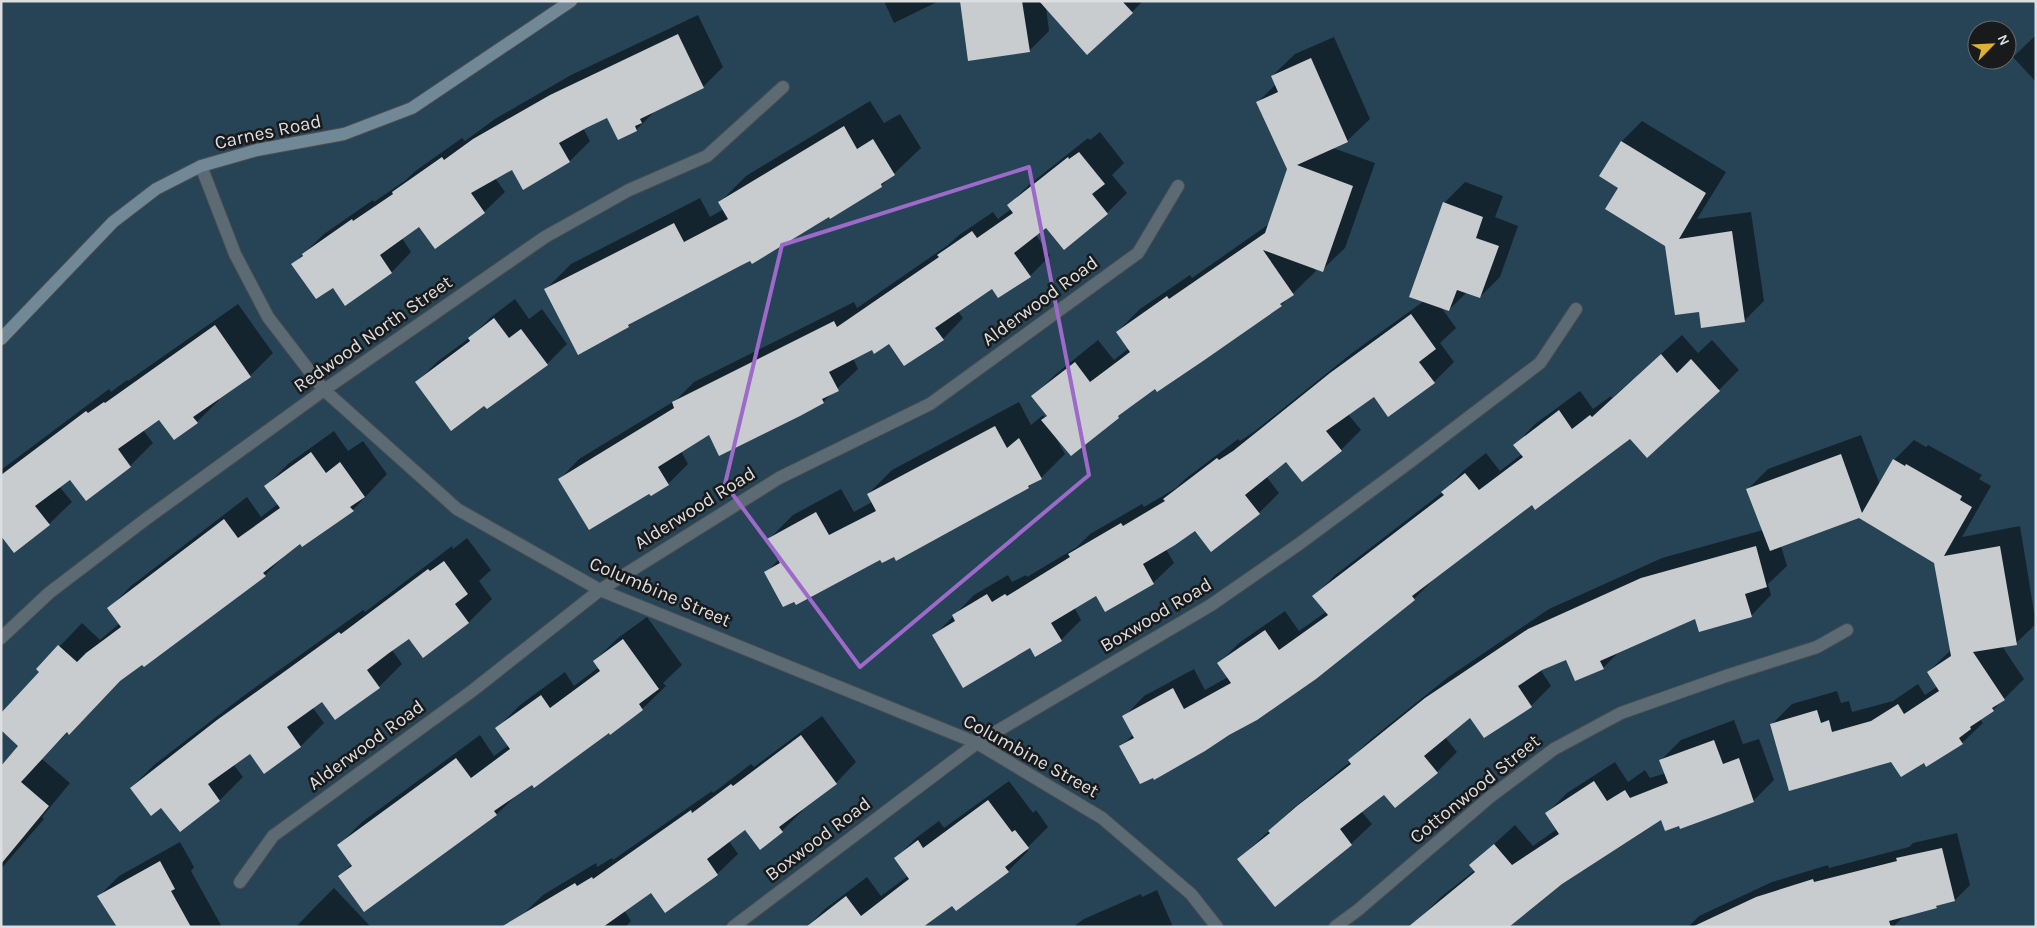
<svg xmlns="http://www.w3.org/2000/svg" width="2037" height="928" viewBox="0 0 2037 928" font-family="Karla,sans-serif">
  <rect width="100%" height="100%" fill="#303335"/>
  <path fill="#264456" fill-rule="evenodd" d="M1,1H2036V927H1ZM1977,30H2007V60H1977Z"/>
  <g fill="#0007">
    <polygon points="884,1 939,1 894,23"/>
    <polygon points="961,1 1143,1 1132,12 1046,7 1049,31 1029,51"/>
    <polygon points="698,15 723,67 703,87 656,110 636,130 607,116 583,128 590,141 570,161 523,188 512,168 495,178 505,192 484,212 419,226 402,238 411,252 391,273 333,286 293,264 324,234 373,200 374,202 406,180 414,172 462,138 465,141 495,119 571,75"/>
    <polygon points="2036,35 2036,82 2013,57"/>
    <polygon points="1334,37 1370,119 1347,141 1333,148 1375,163 1345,248 1322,270 1313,267 1316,271 1281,305 1156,387 1129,406 1072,454 1056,438 1065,454 1041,478 1028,487 894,555 766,573 779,559 769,539 793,515 841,489 854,512 872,502 868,494 892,470 1019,402 1031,425 1043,415 1045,418 1048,415 1033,396 1056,374 1098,340 1114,360 1129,348 1117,332 1140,309 1190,275 1192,278 1269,224 1289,169 1257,103 1276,84 1272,76 1295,54"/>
    <polygon points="870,101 884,123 900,114 921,148 881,186 751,260 633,322 628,326 545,290 571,264 700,198 710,217 724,209 720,202 746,176"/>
    <polygon points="1642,121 1726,172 1697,219 1751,212 1764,301 1744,321 1700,310 1666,245 1619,187 1601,176 1622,141"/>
    <polygon points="1100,132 1124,163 1112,175 1127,193 1107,213 1046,226 1036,235 1050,256 1030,276 993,288 958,311 963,318 943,339 889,342 873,349 853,358 858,369 823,402 709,434 681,451 688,464 668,484 559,480 579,459 676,400 694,382 854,302 857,308 948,245 959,235 993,212 998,219 1011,209 1008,205 1029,185 1088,138 1090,140"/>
    <polygon points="1465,182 1503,196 1495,217 1518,226 1500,277 1480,297 1467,292 1449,310 1441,307 1456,328 1440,343 1454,362 1434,382 1374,395 1348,414 1361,430 1341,450 1287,461 1266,476 1279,493 1259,513 1195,529 1166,549 1174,563 1153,583 1105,610 1096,594 1074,607 1081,620 1061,640 1030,647 934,636 974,595 1008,575 1012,582 1026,575 1027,577 1077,547 1090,534 1142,504 1144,507 1176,488 1185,479 1238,439 1240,441 1255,431 1352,353 1424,301 1444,203"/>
    <polygon points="515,299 529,319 542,309 567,344 547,364 484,404 417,382 437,362 473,335 490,318"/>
    <polygon points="238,304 273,353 250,376 218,398 219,400 197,422 159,418 143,430 153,443 130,466 86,500 70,478 59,486 72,502 49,524 1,534 1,470 109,389 111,392 127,380 128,381"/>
    <polygon points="1682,335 1698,353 1712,340 1739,370 1719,390 1630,438 1532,503 1434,579 1414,599 1121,746 1134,734 1124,717 1144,696 1194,669 1205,690 1228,677 1219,663 1239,643 1285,611 1299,631 1326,612 1314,597 1334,576 1443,492 1463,471 1486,453 1500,471 1522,454 1515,445 1535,424 1580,391 1593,409 1611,396 1612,398"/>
    <polygon points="334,431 348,451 363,441 387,474 353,510 302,545 301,542 285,555 265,575 144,665 142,663 123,677 68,732 42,759 70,783 42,817 44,819 1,869 1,769 20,746 41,672 38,669 82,623 100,640 120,623 109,608 131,586 247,497 261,517 278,504 266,486 288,464"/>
    <polygon points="1861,435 1880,485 1894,460 1914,440 1926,447 1928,445 1982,475 1979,479 1991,486 1962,537 2020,526 2036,624 2016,643 2002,646 2024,679 1993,710 1980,719 1983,723 1962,743 1927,765 1924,761 1892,761 1772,724 1792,704 1837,691 1841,703 1849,701 1852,712 1893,701 1918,684 1925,695 1938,686 1928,672 1951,650 1936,562 1859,516 1781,546 1787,566 1768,584 1771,595 1751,616 1696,617 1620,651 1603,668 1566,658 1540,669 1551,686 1531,706 1471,716 1445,737 1457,752 1437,772 1384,794 1361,811 1372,824 1351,844 1275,905 1239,859 1290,811 1350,762 1349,760 1370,740 1447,678 1549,609 1662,558 1763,530 1748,489 1768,469"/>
    <polygon points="467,538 491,570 479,581 492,599 469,622 423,656 409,637 392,650 402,664 379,687 322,701 313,708 324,723 301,746 250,752 233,764 243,777 220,800 180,831 162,807 131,788 154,765 242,697 363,610 365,612 452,546 453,549"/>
    <polygon points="647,617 682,665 663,683 666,686 642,709 519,793 497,814 340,876 352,864 339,845 362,822 480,735 494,756 509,745 497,728 520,705 565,672 574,686 599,667 594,661 618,638"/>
    <polygon points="822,716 856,762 836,783 801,809 802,811 782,831 745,828 729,841 738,854 717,874 651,891 624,910 631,921 625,927 516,927 514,923 543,895 596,863 597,867 612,858 613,860 712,791 713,793 751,764 754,767"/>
    <polygon points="1734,720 1743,744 1759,739 1774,780 1753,801 1680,824 1662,818 1561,883 1421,917 1441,897 1475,870 1471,865 1515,825 1533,846 1557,829 1547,813 1567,793 1615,762 1628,782 1645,770 1650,778 1666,773 1661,760 1681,740"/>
    <polygon points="1009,781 1033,813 1036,810 1048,827 1026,849 1028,851 1008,871 952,904 807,927 825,909 867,877 881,896 908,876 896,858 916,838 939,821 944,828"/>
    <polygon points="1957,833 1970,885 1955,900 1940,904 1936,907 1904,916 1893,927 1688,927 1699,916 1772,882 1828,865 1829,868 1909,847 1913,843"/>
    <polygon points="180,842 194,867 191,871 222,927 123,927 99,896 119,876"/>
    <polygon points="334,888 371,927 296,927 314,908"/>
    <polygon points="1157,890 1173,927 1073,927 1084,919 1141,894 1142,897"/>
  </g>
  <g fill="#c8cccf">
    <polygon points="960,1 1022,1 1030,52 968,61"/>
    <polygon points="1039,1 1122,1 1133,13 1087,55"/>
    <polygon points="678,34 704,88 640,119 642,123 635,126 637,131 618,140 607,118 586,128 559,143 570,162 523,190 512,170 471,193 485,213 435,249 419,227 380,255 392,273 345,306 333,288 316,299 291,264 303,256 302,254 352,219 353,221 393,194 392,192 442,157 444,160 473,139 550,95"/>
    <polygon points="1311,58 1348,142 1297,165 1353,186 1323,272 1263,250 1294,295 1280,304 1282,306 1203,361 1157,392 1155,389 1118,416 1119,418 1071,456 1041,420 1047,416 1031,396 1075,362 1090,382 1130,352 1116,332 1167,296 1169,299 1265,233 1287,169 1256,102 1278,92 1271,76"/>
    <polygon points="844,126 857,149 873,139 895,175 881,184 882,187 830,219 829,217 752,264 750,261 740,266 628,325 629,327 578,355 544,289 674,223 684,242 728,219 718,202"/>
    <polygon points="1621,141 1706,193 1679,239 1732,231 1745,322 1701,328 1699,312 1675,315 1665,246 1605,209 1618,188 1599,176"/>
    <polygon points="1079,152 1105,184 1092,194 1108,214 1064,250 1046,228 1014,253 1031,277 998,298 992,289 935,328 944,340 904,366 889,344 874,354 872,350 829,372 839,391 822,399 824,403 800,416 719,456 709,435 658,467 669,485 651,496 649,494 589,530 558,479 674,408 672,402 834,321 837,327 939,257 937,255 972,231 977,238 1013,213 1007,205 1068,157 1069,159"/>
    <polygon points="1443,202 1483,217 1476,238 1499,246 1480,298 1457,290 1449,311 1409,297"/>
    <polygon points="1411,314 1436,349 1419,362 1435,383 1388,417 1374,397 1326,431 1342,451 1302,482 1286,462 1245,495 1260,514 1211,552 1195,531 1175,545 1143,564 1154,584 1105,612 1096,596 1051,623 1062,641 1035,657 1030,648 963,688 932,635 955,621 952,615 987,594 992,602 1005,594 1007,596 1070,557 1068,554 1121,523 1123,526 1165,501 1163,499 1217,458 1219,460 1233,451 1330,373"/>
    <polygon points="494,318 509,338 521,329 548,365 487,409 484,406 451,431 415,382 470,341 468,338"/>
    <polygon points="215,325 251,377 193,417 198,423 174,440 159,420 118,449 131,467 86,501 70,480 35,506 50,525 14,553 1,536 1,475 86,411 88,413 104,402 105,403"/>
    <polygon points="1661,354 1677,373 1691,359 1720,391 1647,458 1630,439 1535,510 1532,505 1412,596 1415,600 1316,679 1257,720 1229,735 1205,751 1154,780 1153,778 1140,784 1119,746 1134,738 1122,716 1173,688 1184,709 1231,683 1217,663 1265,630 1279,650 1328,615 1312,596 1444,495 1441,492 1465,473 1479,490 1523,457 1513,445 1559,410 1572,429 1590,415 1592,417"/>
    <polygon points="995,426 1007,448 1019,438 1042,479 1028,486 1029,488 896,561 894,557 882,563 880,560 796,605 794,602 783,607 764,572 780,563 767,539 816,512 829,535 876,511 867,494"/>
    <polygon points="311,452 326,473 340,462 365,497 350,507 354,511 302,547 300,544 263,573 266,576 144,667 142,665 120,681 69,735 67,732 21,782 49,806 1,864 1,766 18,746 1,730 1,713 39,672 36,669 58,645 77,662 86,653 121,627 107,608 224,519 238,538 280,508 264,486"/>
    <polygon points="1841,454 1862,513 1893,459 1905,466 1906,464 1962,496 1960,500 1972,507 1944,556 2000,546 2017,645 1973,652 2005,700 1992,708 1994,711 1970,727 1971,729 1959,738 1963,744 1926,767 1924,763 1901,777 1891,762 1789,791 1770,724 1817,710 1821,723 1829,720 1832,732 1871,721 1898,704 1904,714 1939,691 1927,672 1951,656 1934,563 1859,518 1770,551 1746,489"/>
    <polygon points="1756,546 1767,587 1745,594 1752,617 1699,632 1695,619 1600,661 1604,669 1575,681 1566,660 1542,670 1518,686 1532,707 1484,738 1470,718 1424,756 1438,773 1395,808 1384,795 1340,829 1352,845 1275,907 1237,859 1270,833 1268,831 1297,806 1351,764 1348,760 1425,698 1528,629 1641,578"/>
    <polygon points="444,561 468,594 455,604 469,623 423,658 409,639 389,653 367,670 380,688 335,720 322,702 287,727 301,747 264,774 250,754 208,784 220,801 180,832 161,808 151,816 130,788 217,720 288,669 339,632 341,634 428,569 430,571"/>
    <polygon points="623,639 659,689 639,704 643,710 610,735 609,733 534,788 532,785 494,811 497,815 364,912 338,876 352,866 337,845 456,758 471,778 510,749 495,728 541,695 550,708 600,671 593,661"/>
    <polygon points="801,735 837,784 779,827 783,832 760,850 745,830 707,859 718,875 665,913 651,893 603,927 501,927 575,883 577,886 592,877 593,879 691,810 692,813 731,784 733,786"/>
    <polygon points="1714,740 1723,764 1739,758 1754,802 1680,829 1679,826 1665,831 1661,820 1562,884 1509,927 1408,927 1475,872 1469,865 1494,844 1512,865 1559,834 1545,813 1594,781 1607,801 1625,790 1630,798 1668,783 1659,760"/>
    <polygon points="988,800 1012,832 1015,830 1029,848 1005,867 1009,872 956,911 952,906 923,927 806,927 846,896 861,916 909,879 894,858 918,840 923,848"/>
    <polygon points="1942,848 1955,901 1936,906 1937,908 1889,921 1891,927 1692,927 1756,897 1813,879 1814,882 1897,861 1896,858"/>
    <polygon points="160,861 175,889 171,891 191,927 117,927 97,896"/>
  </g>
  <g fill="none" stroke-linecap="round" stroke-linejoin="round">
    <g stroke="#4c4e50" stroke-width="14">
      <g id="street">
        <polyline points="201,166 235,254 268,317 324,390 457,509 600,590 977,743 1102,818 1191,894 1217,927"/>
        <polyline points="1,638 49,593 146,519 324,390 545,237 629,190 707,156 783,87"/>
        <polyline points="240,882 273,836 472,691 600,590 779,478 930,404 1138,253 1178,186"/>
        <polyline points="733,927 977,743 1211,605 1299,544 1410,462 1540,363 1576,309"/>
        <polyline points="1335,927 1358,910 1490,797 1554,749 1621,713 1726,676 1817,647 1847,630"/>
      </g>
    </g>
    <g stroke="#4c4e50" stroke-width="14">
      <polyline id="secondary" points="1,339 113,222 156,189 201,166 257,150 344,134 412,108 571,1"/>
    </g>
    <use href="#street" stroke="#5b6a73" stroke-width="12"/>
    <use href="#secondary" stroke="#718897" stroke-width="12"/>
  </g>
  <path fill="none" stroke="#9d6aca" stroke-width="4" stroke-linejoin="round" d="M1029,167L1089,475L860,667L725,484L782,245Z"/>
  <g text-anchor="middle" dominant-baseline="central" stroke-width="5" stroke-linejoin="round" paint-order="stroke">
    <g font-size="19" fill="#dcdedf" stroke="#191a1b">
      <text transform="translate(268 132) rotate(-12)">Carnes Road</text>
      <text transform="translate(1040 301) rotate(-36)">Alderwood Road</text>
      <text transform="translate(373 334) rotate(-35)">Redwood North Street</text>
      <text transform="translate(695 508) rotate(-32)">Alderwood Road</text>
      <text transform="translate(660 592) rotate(23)">Columbine Street</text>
      <text transform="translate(1156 615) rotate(-31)">Boxwood Road</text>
      <text transform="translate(366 745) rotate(-36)">Alderwood Road</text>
      <text transform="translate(1031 756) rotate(29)">Columbine Street</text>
      <text transform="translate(1475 789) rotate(-39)">Cottonwood Street</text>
      <text transform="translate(818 839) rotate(-37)">Boxwood Road</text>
    </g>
  </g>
  <rect width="2037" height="928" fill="none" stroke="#dcdedf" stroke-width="5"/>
  <g transform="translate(1992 45) rotate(66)"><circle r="24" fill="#191a1b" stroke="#676869"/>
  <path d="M0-4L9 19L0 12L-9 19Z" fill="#deb133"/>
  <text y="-8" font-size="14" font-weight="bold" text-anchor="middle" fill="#dcdedf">N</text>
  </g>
</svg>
